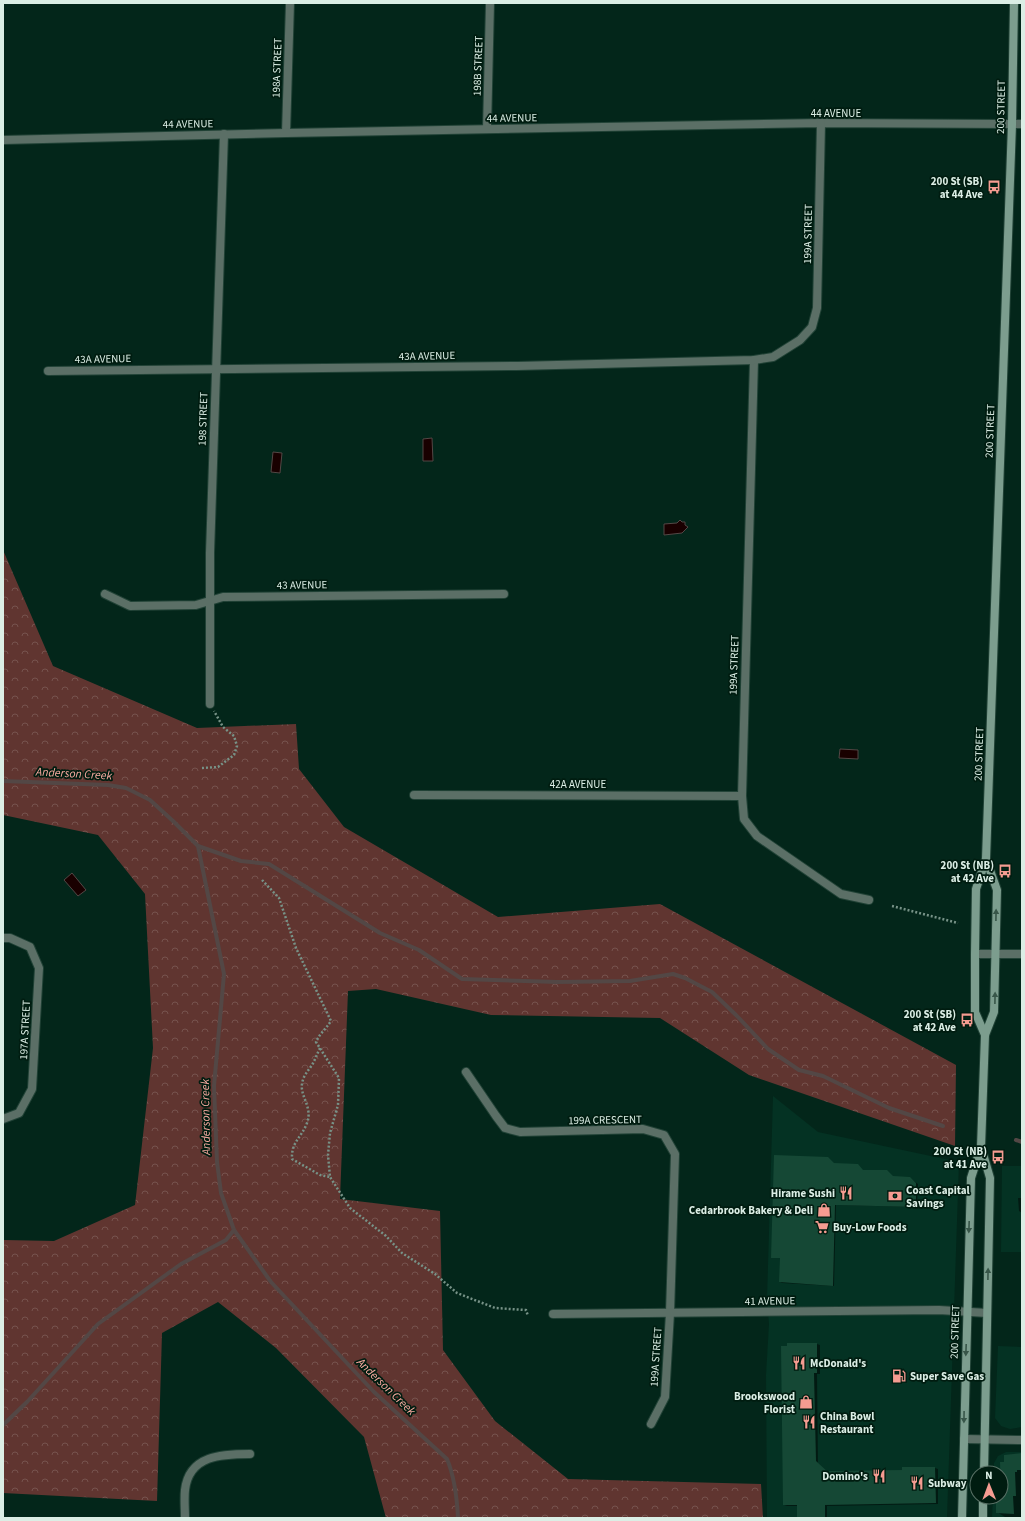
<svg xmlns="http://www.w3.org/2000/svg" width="1025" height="1521" viewBox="0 0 1025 1521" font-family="'Source Sans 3',sans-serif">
  <defs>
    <pattern id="forest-crowns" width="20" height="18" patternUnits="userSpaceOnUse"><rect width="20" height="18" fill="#603530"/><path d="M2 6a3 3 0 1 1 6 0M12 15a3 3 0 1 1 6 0" fill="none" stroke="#76534e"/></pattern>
  </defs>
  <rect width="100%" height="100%" fill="#03261a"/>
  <g fill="#043223">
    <polygon points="773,1096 818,1132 959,1162 947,1518 767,1518 766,1375 769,1324 767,1299"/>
    <polygon points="1002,1166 1022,1166 1022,1252 1001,1252"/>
    <polygon points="998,1346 1022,1347 1022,1427 1010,1429 1001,1426 995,1418"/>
    <polygon points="1006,1452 1022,1452 1022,1518 992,1518 993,1497 1001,1497 1001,1473 994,1473 994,1463 998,1456"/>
  </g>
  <polygon fill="url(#forest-crowns)" points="3,550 53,666 197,728 296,724 299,769 344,827 498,917 660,904 956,1065 955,1146 749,1075 660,1018 491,1015 376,989 348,991 340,1199 440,1211 443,1350 495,1421 568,1479 761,1484 763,1518 386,1518 364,1437 276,1348 218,1302 162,1333 157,1501 3,1493 3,1240 54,1241 135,1205 153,1048 145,894 98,835 3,815"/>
  <g fill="#190000" stroke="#534745">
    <polygon points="432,438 433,461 423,461 423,439"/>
    <polygon points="273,452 282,453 280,473 271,472"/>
    <polygon points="680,520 682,522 685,522 685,525 688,527 682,533 664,535 664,524 677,523"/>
    <polygon points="840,749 858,750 858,759 839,758"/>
    <polygon points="72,873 86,890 78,896 64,880"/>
  </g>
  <g fill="#0007">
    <polygon points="834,1164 893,1177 910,1178 918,1184 917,1207 836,1205 834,1286 782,1283 780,1282 781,1258 774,1258"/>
    <polygon points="1018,1198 1022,1198 1022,1213 1019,1211"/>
    <polygon points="817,1344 820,1345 820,1374 817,1374 818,1463 828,1472 904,1471 935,1468 938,1469 938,1504 827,1506 827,1518 798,1518 798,1506 787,1506 784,1505"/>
    <polygon points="1022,1454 1021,1518 1005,1517 997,1512 997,1497 1001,1497 1005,1463"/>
  </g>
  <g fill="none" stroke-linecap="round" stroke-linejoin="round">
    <g stroke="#534745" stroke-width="4">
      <path d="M3,781L108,785L126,788L150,800L173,821L198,846L224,974L214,1086L217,1162L221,1193L234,1230L271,1282L374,1392L447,1459C455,1478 457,1498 458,1518"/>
      <polyline points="198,846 241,861 269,864 380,933 419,950 462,979 558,982 630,981 673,974 685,978 712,992 736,1015 768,1049 799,1070 823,1076 889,1108 943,1126"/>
      <polyline points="1016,1140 1022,1142"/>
      <polyline points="3,1425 27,1402 98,1324 181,1264 226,1240 234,1230"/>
    </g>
  </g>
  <g fill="#154835">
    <polygon points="774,1155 828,1157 834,1163 858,1164 863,1170 887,1170 893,1176 910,1177 916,1183 916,1207 835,1205 833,1286 779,1282 780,1258 771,1258"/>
    <polygon points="787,1343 817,1343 817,1373 814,1373 816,1461 827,1471 902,1470 902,1467 935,1467 936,1503 825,1505 825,1518 797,1518 797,1505 783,1505 781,1346 787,1346"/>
    <polygon points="1022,1453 1022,1470 1017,1470 1017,1472 1015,1472 1016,1496 1013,1496 1014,1514 996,1513 996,1497 1001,1497 1000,1462 1004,1462 1004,1455"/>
  </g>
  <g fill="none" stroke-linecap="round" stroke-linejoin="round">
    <g stroke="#214236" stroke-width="10">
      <g id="minor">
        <polyline points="487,129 490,3"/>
        <polyline points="286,133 290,3"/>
        <polyline points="3,140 286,133 821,123 1012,124"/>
        <polyline points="754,360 742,796 744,819 757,836 841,894 869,900"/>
        <polyline points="48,371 517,366 754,360 773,357 800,340 812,327 817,308 821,123"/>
        <polyline points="105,594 130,606 196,605 223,597 504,594"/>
        <polyline points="210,704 210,553 224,134"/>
        <polyline points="414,795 742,796"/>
        <polyline points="3,938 10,938 30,947 39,968 32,1089 19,1113 3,1119"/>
        <polyline points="466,1072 496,1116 505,1128 520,1132 643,1129 664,1135 675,1154 670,1313 665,1397 651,1424"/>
        <polyline points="553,1314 939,1310 987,1313"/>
        <polyline points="964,1439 1022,1440"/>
        <path d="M185,1518C185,1509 184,1499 185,1490C189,1455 222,1454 250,1454"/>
      </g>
    </g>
    <g stroke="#214236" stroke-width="10">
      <g id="tertiary">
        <polyline points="1012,124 1022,124"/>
        <polyline points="975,954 1022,954"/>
      </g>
    </g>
    <g stroke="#214236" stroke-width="10">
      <g id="secondary">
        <polyline points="985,1035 975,1012 975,954 976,889 986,859 1012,124 1014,3"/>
        <polyline points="981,1147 990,1178 984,1473"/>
        <polyline points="962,1518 971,1178 981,1147 985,1035 994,1012 997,890 986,859"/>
        <polyline points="983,1518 983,1497"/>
      </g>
    </g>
    <g stroke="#779287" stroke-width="2.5" stroke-dasharray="2 2" stroke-linecap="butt">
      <polyline points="202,768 218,767 234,755 237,746 234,736 223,727 214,711"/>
      <path d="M262,880L279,898L296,948L331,1021C326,1029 320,1033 316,1042L339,1078L338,1105L330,1133L328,1155L330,1177L350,1208L386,1236L402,1253L435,1274L457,1293L495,1308L526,1310L528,1316"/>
      <polyline points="892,906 958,923"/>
      <path d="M320,1048C317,1054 315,1060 312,1065C308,1071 303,1076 302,1084C300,1096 313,1108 307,1123C302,1137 291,1142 292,1159L320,1175L330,1177"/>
    </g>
    <use href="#minor" stroke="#5b6f66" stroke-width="8"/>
    <use href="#tertiary" stroke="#5b6f66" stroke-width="8"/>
    <use href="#secondary" stroke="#7c9d8e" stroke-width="8"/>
  </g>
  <defs><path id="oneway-solid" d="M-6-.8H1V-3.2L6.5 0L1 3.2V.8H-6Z"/></defs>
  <g fill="#385649">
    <use href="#oneway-solid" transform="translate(996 915) rotate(-89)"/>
    <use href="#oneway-solid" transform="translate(995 998) rotate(-89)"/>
    <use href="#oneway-solid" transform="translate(969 1227) rotate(92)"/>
    <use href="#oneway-solid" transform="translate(988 1274) rotate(-89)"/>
    <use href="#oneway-solid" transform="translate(966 1350) rotate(92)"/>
    <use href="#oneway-solid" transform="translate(964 1417) rotate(91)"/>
  </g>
  <defs>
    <g id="bus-bare" transform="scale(1.08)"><path d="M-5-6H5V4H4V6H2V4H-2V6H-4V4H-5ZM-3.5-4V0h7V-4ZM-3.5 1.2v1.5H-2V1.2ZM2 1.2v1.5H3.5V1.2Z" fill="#f59c91" stroke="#001c10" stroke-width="2.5" paint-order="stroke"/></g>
    <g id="restaurant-bare" transform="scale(1.08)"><path d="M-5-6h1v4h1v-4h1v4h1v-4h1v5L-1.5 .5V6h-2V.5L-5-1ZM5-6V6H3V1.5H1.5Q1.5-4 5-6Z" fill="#f59c91" stroke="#001c10" stroke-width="2.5" paint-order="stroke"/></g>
    <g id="bank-bare" transform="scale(1.08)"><path d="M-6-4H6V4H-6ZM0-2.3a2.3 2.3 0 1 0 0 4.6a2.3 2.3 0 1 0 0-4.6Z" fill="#f59c91" stroke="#001c10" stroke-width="2.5" paint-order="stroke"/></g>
    <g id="shop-bare" transform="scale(1.08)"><path d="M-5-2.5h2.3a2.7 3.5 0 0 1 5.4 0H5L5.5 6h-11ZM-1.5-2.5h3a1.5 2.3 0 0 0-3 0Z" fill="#f59c91" stroke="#001c10" stroke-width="2.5" paint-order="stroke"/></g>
    <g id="supermarket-bare" transform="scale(1.08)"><path d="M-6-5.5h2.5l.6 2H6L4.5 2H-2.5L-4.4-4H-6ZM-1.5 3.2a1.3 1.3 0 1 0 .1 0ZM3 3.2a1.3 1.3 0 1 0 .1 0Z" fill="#f59c91" stroke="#001c10" stroke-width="2.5" paint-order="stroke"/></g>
    <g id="fuel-bare" transform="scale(1.08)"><path d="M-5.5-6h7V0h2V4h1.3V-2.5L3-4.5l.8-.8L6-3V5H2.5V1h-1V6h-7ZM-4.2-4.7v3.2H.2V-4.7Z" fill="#f59c91" stroke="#001c10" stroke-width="2.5" paint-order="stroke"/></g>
  </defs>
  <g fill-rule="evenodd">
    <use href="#bus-bare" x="994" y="187"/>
    <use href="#bus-bare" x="1005" y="871"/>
    <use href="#bus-bare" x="967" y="1020"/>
    <use href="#bus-bare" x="998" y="1157"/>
    <use href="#restaurant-bare" x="846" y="1193"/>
    <use href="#bank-bare" x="895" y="1196"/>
    <use href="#shop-bare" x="824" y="1210"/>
    <use href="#supermarket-bare" x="822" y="1227"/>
    <use href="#restaurant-bare" x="799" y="1363"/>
    <use href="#fuel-bare" x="899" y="1376"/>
    <use href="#shop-bare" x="806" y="1402"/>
    <use href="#restaurant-bare" x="809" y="1422"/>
    <use href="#restaurant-bare" x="879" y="1476"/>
    <use href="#restaurant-bare" x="917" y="1483"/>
  </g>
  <g text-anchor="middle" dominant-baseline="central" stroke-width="3.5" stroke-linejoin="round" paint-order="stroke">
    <g font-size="11" fill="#dbeee5" stroke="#001c10">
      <text transform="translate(478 66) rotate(-88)">198B STREET</text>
      <text transform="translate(277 68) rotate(-88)">198A STREET</text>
      <text transform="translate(1001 107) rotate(-89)">200 STREET</text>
      <text x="836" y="113">44 AVENUE</text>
      <text transform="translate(512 118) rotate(-1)">44 AVENUE</text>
      <text transform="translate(188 124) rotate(-1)">44 AVENUE</text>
      <text transform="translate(808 234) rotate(-89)">199A STREET</text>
      <text transform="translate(427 356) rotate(-1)">43A AVENUE</text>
      <text transform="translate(103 359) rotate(-1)">43A AVENUE</text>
      <text transform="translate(203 419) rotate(-88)">198 STREET</text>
      <text transform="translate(990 431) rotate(-88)">200 STREET</text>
      <text transform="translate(302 585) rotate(-1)">43 AVENUE</text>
      <text transform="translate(734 665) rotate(-88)">199A STREET</text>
      <text transform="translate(979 754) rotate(-88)">200 STREET</text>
      <text x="578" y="784">42A AVENUE</text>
      <text transform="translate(25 1030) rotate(-87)">197A STREET</text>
      <text transform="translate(605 1120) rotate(-1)">199A CRESCENT</text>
      <text transform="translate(770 1301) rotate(-1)">41 AVENUE</text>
      <text transform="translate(955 1332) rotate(-88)">200 STREET</text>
      <text transform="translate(656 1357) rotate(-86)">199A STREET</text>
    </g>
    <g font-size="11" font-weight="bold" fill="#dbeee5" stroke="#001c10" text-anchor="end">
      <text x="983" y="181">200 St (SB)<tspan x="983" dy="13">at 44 Ave</tspan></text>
      <text x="994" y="865">200 St (NB)<tspan x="994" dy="13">at 42 Ave</tspan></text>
      <text x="956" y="1014">200 St (SB)<tspan x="956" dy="13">at 42 Ave</tspan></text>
      <text x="987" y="1151">200 St (NB)<tspan x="987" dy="13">at 41 Ave</tspan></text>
      <text x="906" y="1190" text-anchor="start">Coast Capital<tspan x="906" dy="13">Savings</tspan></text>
      <text x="835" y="1193">Hirame Sushi</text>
      <text x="813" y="1210">Cedarbrook Bakery &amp; Deli</text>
      <text x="833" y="1227" text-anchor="start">Buy-Low Foods</text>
      <text x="810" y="1363" text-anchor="start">McDonald's</text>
      <text x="910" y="1376" text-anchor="start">Super Save Gas</text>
      <text x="795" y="1396">Brookswood<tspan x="795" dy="13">Florist</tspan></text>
      <text x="820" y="1416" text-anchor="start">China Bowl<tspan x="820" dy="13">Restaurant</tspan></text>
      <text x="868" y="1476">Domino's</text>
      <text x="928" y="1483" text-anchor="start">Subway</text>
    </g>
    <g font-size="12" font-style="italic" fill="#f9aba1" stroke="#001c10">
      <text transform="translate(74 774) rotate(3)">Anderson Creek</text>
      <text transform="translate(206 1117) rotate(-91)">Anderson Creek</text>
      <text transform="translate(386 1387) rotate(44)">Anderson Creek</text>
    </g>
  </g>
  <rect width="1025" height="1521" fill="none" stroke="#dbeee5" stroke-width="8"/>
  <g transform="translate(989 1485) rotate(359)"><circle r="19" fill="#001c10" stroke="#587065"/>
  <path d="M0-3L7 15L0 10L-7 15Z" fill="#f59c91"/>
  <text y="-6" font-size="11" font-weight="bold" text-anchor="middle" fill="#dbeee5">N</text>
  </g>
</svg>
